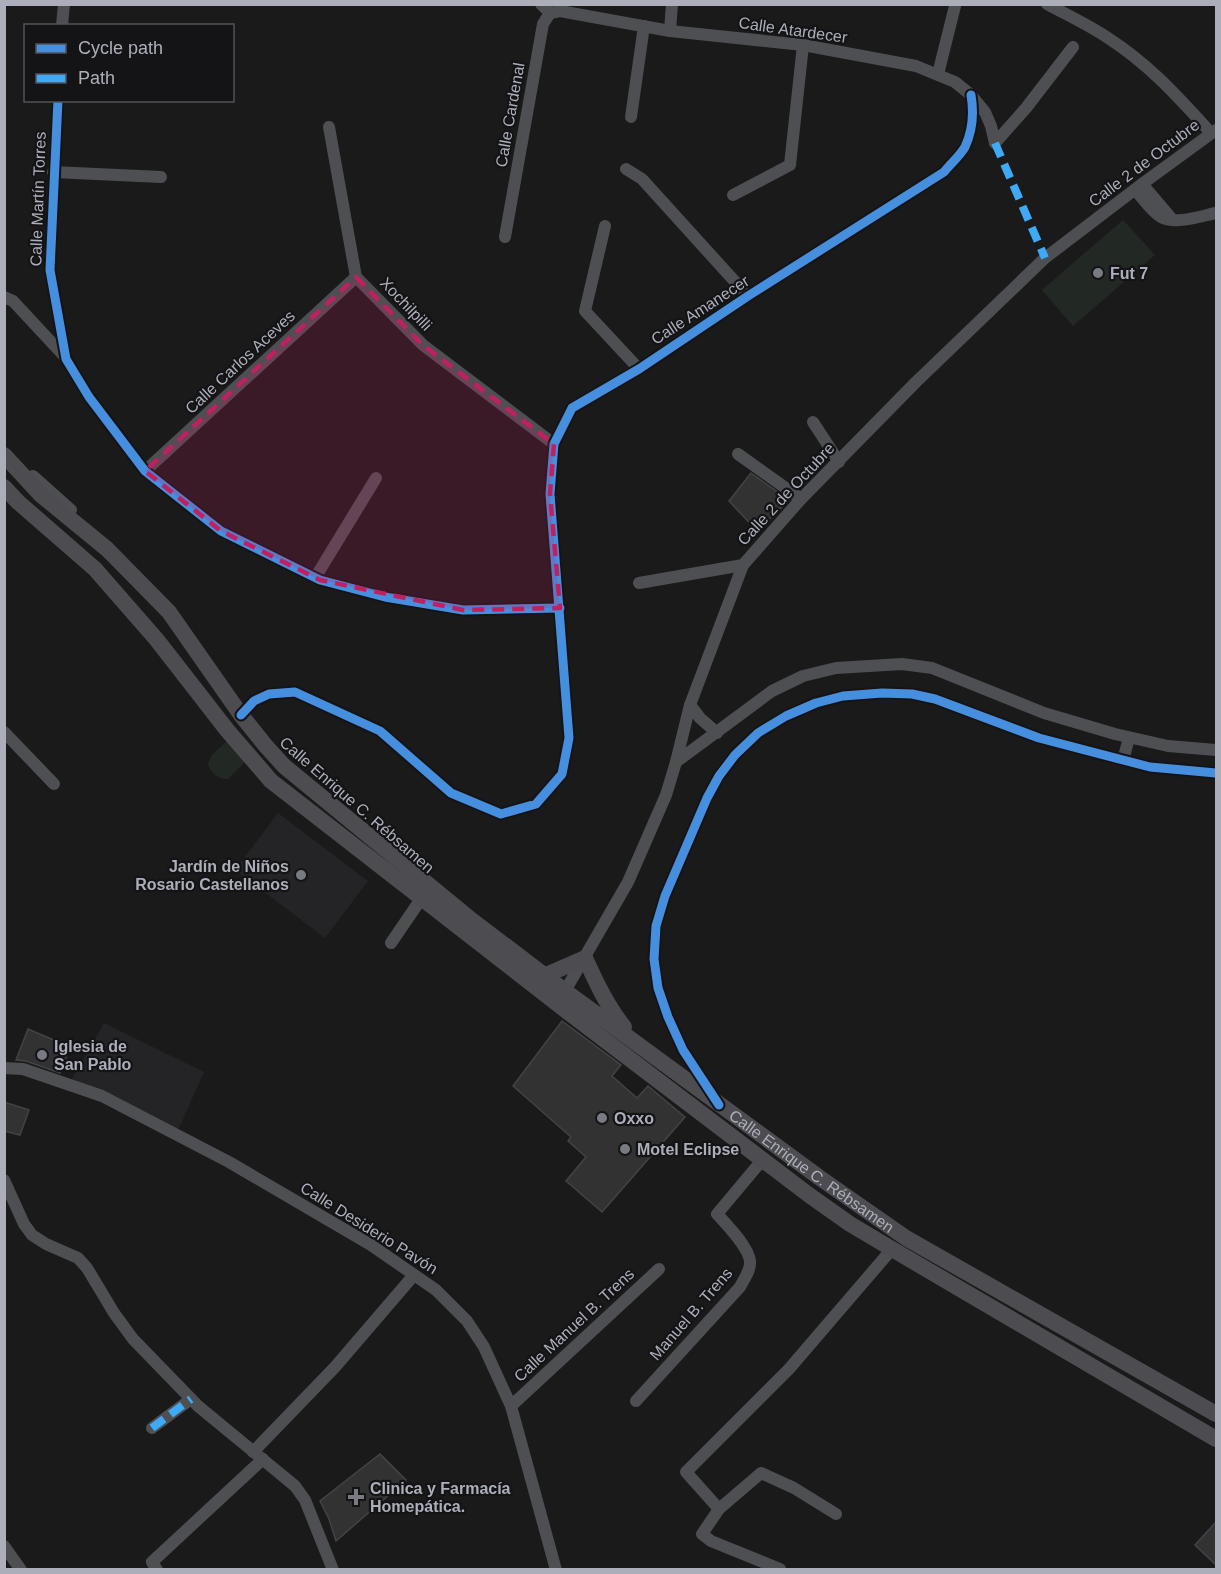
<svg xmlns="http://www.w3.org/2000/svg" width="1221" height="1574" viewBox="0 0 1221 1574" font-family="Arial,sans-serif">
  <rect width="100%" height="100%" fill="#1a1a1a"/>
  <g fill="#242426">
    <polygon points="278,813 368,881 325,938 235,870"/>
    <polygon points="104,1023 204,1072 178,1130 72,1079"/>
  </g>
  <g fill="#222924">
    <polygon points="1123,220 1155,255 1073,326 1042,290"/>
    <path d="M227,741L245,762L228,779C218,780 213,774 208,765L211,756Z"/>
  </g>
  <g fill="#323232" stroke="#424346" stroke-width="1.5">
    <polygon points="751,473 789,500 757,531 729,501"/>
    <polygon points="562,1021 621,1065 612,1076 637,1098 648,1086 685,1117 602,1212 566,1181 586,1157 568,1141 571,1137 513,1086"/>
    <polygon points="28,1029 70,1047 60,1073 26,1061 16,1060"/>
    <polygon points="4,1102 29,1110 20,1135 4,1131"/>
    <polygon points="380,1454 406,1480 336,1541 329,1519 320,1501"/>
    <polygon points="1216,1522 1216,1565 1195,1545"/>
  </g>
  <g fill="none" stroke-linecap="round" stroke-linejoin="round">
    <g stroke="#4e4f53" stroke-width="12">
      <path d="M1047,4C1067,15 1089,25 1108,38C1150,65 1178,97 1211,133"/>
      <polyline points="550,13 560,11 670,31 803,45 916,66 955,82 971,95 985,112 991,126 995,143"/>
      <polyline points="62,26 64,4"/>
      <polyline points="670,31 672,4"/>
      <polyline points="938,74 955,6"/>
      <polyline points="58,100 50,270 66,359 89,397 145,471 221,531 320,580 385,597 463,610 560,608"/>
      <polyline points="631,117 644,26"/>
      <polyline points="329,127 356,277 423,345 554,444"/>
      <polyline points="995,143 1026,108 1073,47"/>
      <polyline points="626,169 642,179 748,296"/>
      <polyline points="53,172 161,177"/>
      <polyline points="1142,184 1171,218"/>
      <path d="M1135,190C1143,198 1151,211 1161,217C1175,225 1201,216 1216,213"/>
      <polyline points="733,195 790,165 803,45"/>
      <polyline points="605,226 585,311 639,369"/>
      <polyline points="505,237 543,24 550,13 541,4"/>
      <polyline points="4,297 13,301 66,358"/>
      <polyline points="813,422 839,462"/>
      <polyline points="738,454 801,499"/>
      <polyline points="145,471 356,277"/>
      <polyline points="33,476 71,510"/>
      <polyline points="315,578 376,478"/>
      <polyline points="639,583 743,565"/>
      <polyline points="690,705 700,718 717,733"/>
      <path d="M241,715L254,701L269,694L295,692L380,731L451,793L501,814L536,804L562,774L569,738L550,494L554,444L572,408L639,369L748,296L944,172C950,164 960,156 965,147C973,130 974,113 971,95"/>
      <polyline points="4,732 54,784"/>
      <polyline points="1123,760 1129,738"/>
      <polyline points="676,762 772,691 803,676 836,668 902,664 932,668 1044,713 1115,734 1168,746 1216,750"/>
      <polyline points="391,943 421,899"/>
      <polyline points="565,997 565,991 628,882 666,795 676,762 690,705 743,565 801,499 916,382 1045,258 1142,184 1216,130"/>
      <polyline points="4,1068 23,1069 102,1096 229,1162 371,1245 436,1290 467,1321 484,1347 511,1406 556,1570"/>
      <polyline points="713,1096 683,1050 668,1017 658,988 654,959 656,926 665,896 707,798 719,776 735,755 758,733 786,716 816,703 843,696 882,693 912,694 935,699 1039,738 1150,767 1216,773"/>
      <polyline points="4,1180 24,1224 32,1235 46,1244 78,1258 87,1268 114,1313 133,1339 198,1406 295,1486 305,1500 333,1570"/>
      <path d="M636,1401L740,1287C744,1279 751,1270 750,1261C748,1246 727,1225 717,1214L763,1159"/>
      <polyline points="511,1406 659,1269"/>
      <polyline points="152,1428 191,1399"/>
      <polyline points="253,1452 335,1367 414,1275"/>
      <polyline points="719,1509 686,1472 789,1369 892,1249"/>
      <polyline points="4,1546 21,1570"/>
      <polyline points="780,1569 711,1541 702,1534 719,1509 761,1473 794,1488 836,1514"/>
      <polyline points="157,1570 152,1562 263,1459"/>
    </g>
    <g stroke="#4d4d51" stroke-width="16">
      <path id="s1" d="M4,455L41,495L107,549L169,612L241,715L265,745L284,766L469,918L565,991L820,1178L906,1238L1216,1414"/>
      <polyline points="4,487 18,502 95,569 157,640 227,730 271,781 564,1009 809,1195 850,1224 892,1249 1216,1439"/>
      <path d="M546,975L585,958C596,982 607,1006 624,1027"/>
    </g>
    <g stroke="#3fa9f5" stroke-width="8" stroke-dasharray="15 8" stroke-linecap="butt">
      <polyline points="995,143 1045,258"/>
      <polyline points="152,1428 191,1399"/>
    </g>
    <g stroke="#141416" stroke-width="13">
      <g id="cycleway">
        <polyline points="58,100 50,270 66,359 89,397 145,471 221,531 320,580 385,597 463,610 560,608"/>
        <path d="M241,715L254,701L269,694L295,692L380,731L451,793L501,814L536,804L562,774L569,738L550,494L554,444L572,408L639,369L748,296L944,172C950,164 960,156 965,147C973,130 974,113 971,95"/>
        <polyline points="719,1105 683,1050 668,1017 658,988 654,959 656,926 665,896 707,798 719,776 735,755 758,733 786,716 816,703 843,696 882,693 912,694 935,699 1039,738 1150,767 1216,773"/>
      </g>
    </g>
    <use href="#cycleway" stroke="#468fdf" stroke-width="9"/>
  </g>
  <path fill="#c12060" fill-opacity="0.2" stroke="#c12060" stroke-width="4.5" stroke-dasharray="12 8" stroke-linejoin="round" d="M356,277L423,345L554,444L550,494L560,608L463,610L320,580L221,531L145,471Z"/>
  <g fill="#797b82" stroke="#141416" stroke-width="2">
    <circle cx="1098" cy="273" r="6"/>
    <circle cx="301" cy="875" r="6"/>
    <circle cx="42" cy="1055" r="6"/>
    <circle cx="602" cy="1118" r="6"/>
    <circle cx="625" cy="1149" r="6"/>
    <path d="M353 1488h6v6h6v6h-6v6h-6v-6h-6v-6h6z"/>
  </g>
  <g text-anchor="middle" dominant-baseline="central" stroke-width="4.5" stroke-linejoin="round" paint-order="stroke">
    <g font-size="16" fill="#acafba" stroke="#141416">
      <text transform="translate(793 30) rotate(8)">Calle Atardecer</text>
      <text transform="translate(510 115) rotate(-80)">Calle Cardenal</text>
      <text transform="translate(1144 163) rotate(-37)">Calle 2 de Octubre</text>
      <text transform="translate(38 199) rotate(-88)">Calle Martín Torres</text>
      <text transform="translate(406 304) rotate(46)">Xochilpilli</text>
      <text transform="translate(700 310) rotate(-33)">Calle Amanecer</text>
      <text transform="translate(240 362) rotate(-43)">Calle Carlos Aceves</text>
      <text transform="translate(786 494) rotate(-47)">Calle 2 de Octubre</text>
      <text transform="translate(357 805) rotate(41)">Calle Enrique C. Rébsamen</text>
      <text stroke="none"><textPath href="#s1" startOffset="1086">Calle Enrique C. Rébsamen</textPath></text>
      <text transform="translate(369 1228) rotate(32)">Calle Desiderio Pavón</text>
      <text transform="translate(691 1314) rotate(-49)">Manuel B. Trens</text>
      <text transform="translate(574 1325) rotate(-43)">Calle Manuel B. Trens</text>
    </g>
    <g font-size="16" font-weight="bold" fill="#acafba" stroke="#141416" text-anchor="start">
      <text x="1110" y="273">Fut 7</text>
      <text x="289" y="866" text-anchor="end">Jardín de Niños<tspan x="289" dy="18">Rosario Castellanos</tspan></text>
      <text x="54" y="1046">Iglesia de<tspan x="54" dy="18">San Pablo</tspan></text>
      <text x="614" y="1118">Oxxo</text>
      <text x="637" y="1149">Motel Eclipse</text>
      <text x="370" y="1488">Clinica y Farmacía<tspan x="370" dy="18">Homepática.</tspan></text>
    </g>
  </g>
  <rect width="1221" height="1574" fill="none" stroke="#acafba" stroke-width="12"/>
  <rect x="24" y="24" width="210" height="78" fill="#141416" stroke="#515258" stroke-width="1.5"/>
  <rect x="36" y="44" width="30" height="9" fill="#468fdf" stroke="#515258" stroke-width="1.5"/>
  <text x="78" y="54" font-size="18" fill="#acafba">Cycle path</text>
  <rect x="36" y="74" width="30" height="9" fill="#3fa9f5" stroke="#515258" stroke-width="1.5"/>
  <text x="78" y="84" font-size="18" fill="#acafba">Path</text>
</svg>
